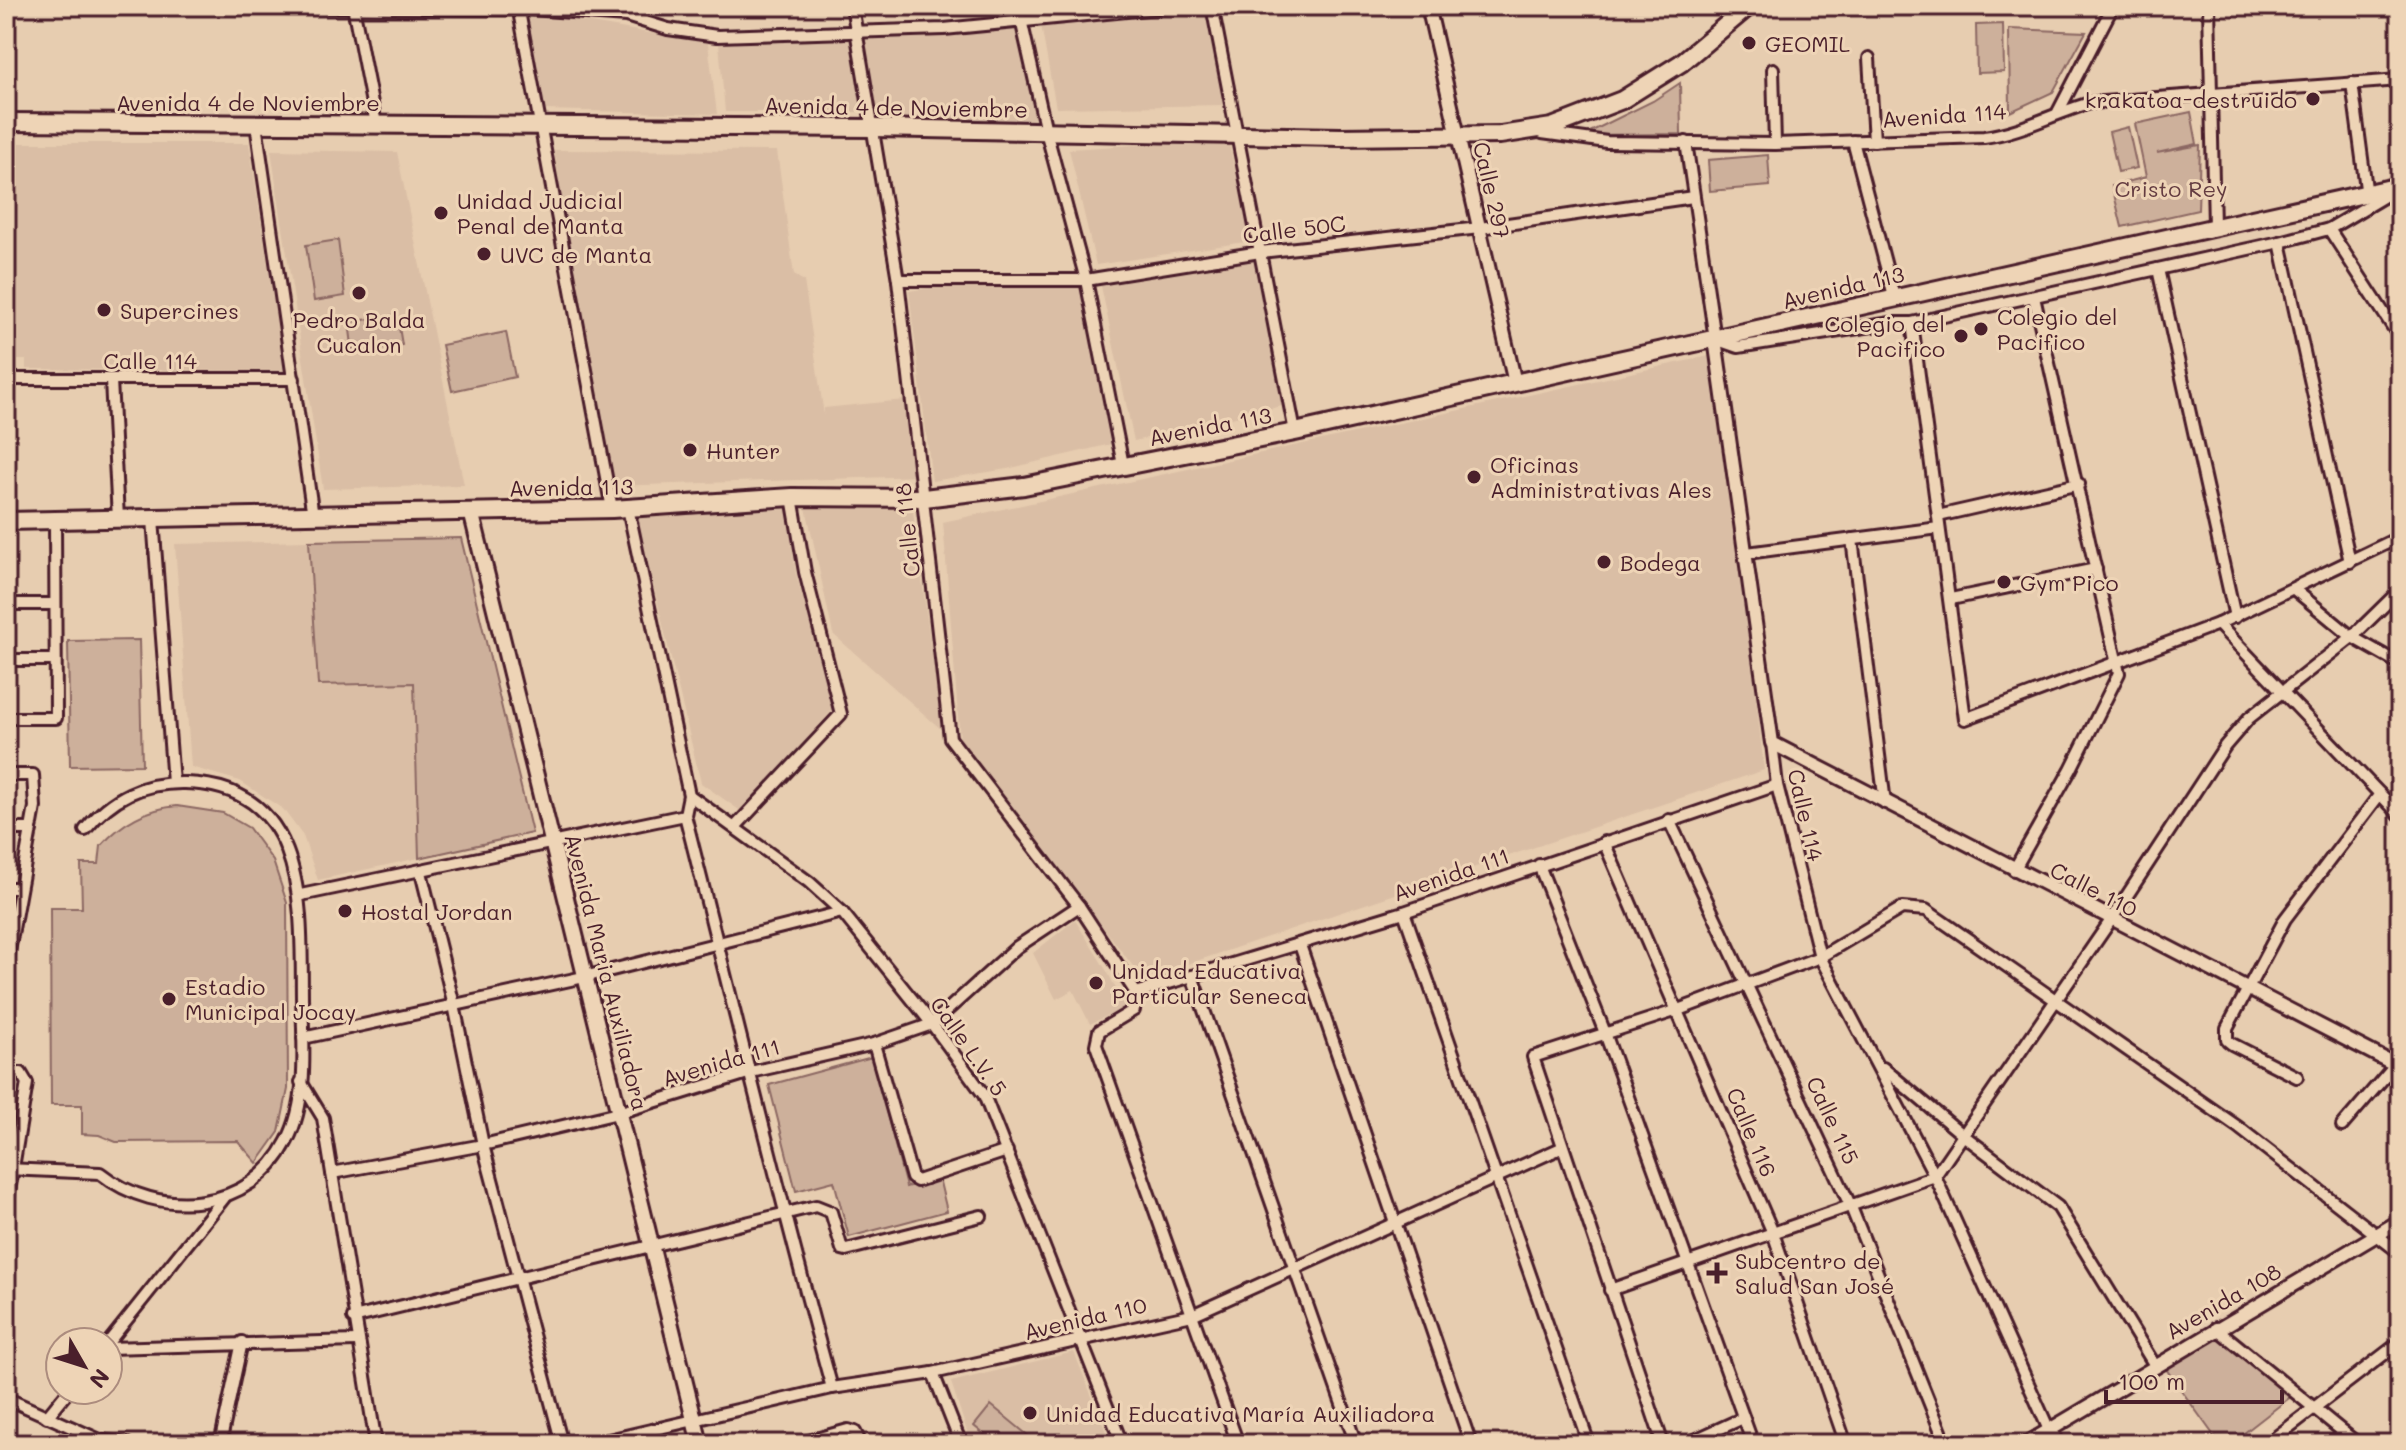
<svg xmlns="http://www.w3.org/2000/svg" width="2406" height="1450" viewBox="0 0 2406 1450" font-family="Mali,sans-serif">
  <rect width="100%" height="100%" fill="#e7cdb0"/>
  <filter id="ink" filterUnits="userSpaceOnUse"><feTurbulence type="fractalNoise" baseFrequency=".0125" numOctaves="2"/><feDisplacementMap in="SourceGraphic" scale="16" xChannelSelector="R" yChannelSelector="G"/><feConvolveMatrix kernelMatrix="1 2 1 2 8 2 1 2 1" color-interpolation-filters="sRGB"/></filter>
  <g filter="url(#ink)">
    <g fill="#dabea5">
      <polygon points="1205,6 1225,105 1056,108 1041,25"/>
      <polygon points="527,12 708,43 717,114 543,110"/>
      <polygon points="1024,26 1037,121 877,117 865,40"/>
      <polygon points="853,39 863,112 725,112 719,43"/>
      <polygon points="1228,139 1251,241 1096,265 1069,149"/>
      <polygon points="6,143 249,143 285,375 276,375 275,371 26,369 26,360 6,360"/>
      <polygon points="271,150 397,152 464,485 323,489"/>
      <polygon points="554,150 777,151 794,275 804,281 824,415 824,408 905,400 921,476 613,486 589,349 586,349"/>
      <polygon points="1255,261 1286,405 1134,441 1101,286"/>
      <polygon points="954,284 1082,287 1115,443 1007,469 932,481 909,291"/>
      <polygon points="1709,356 1741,560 1764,770 1143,979 960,741 943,522"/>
      <polygon points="805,503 912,504 942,730 833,634"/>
      <polygon points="786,505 796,574 834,708 742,812 701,783 636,513"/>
      <polygon points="309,541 318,685 414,682 419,858 318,880 303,836 283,809 240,781 191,767 175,544"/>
      <polygon points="1075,920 1108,973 1125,1007 1090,1024 1073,990 1056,999 1033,953"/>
      <polygon points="1074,1352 1111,1444 971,1444 951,1382"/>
    </g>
    <g fill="#cdb09b" stroke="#8c6863" stroke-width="2">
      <polygon points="2003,24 2004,72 1977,73 1976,25"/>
      <polygon points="2009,29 2086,32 2053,92 2010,112"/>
      <polygon points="1680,83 1681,134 1584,135 1653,101"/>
      <polygon points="2191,112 2197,144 2157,153 2200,145 2198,210 2122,227 2112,186 2146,177 2135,124"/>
      <polygon points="2128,127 2137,168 2118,172 2109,132"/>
      <polygon points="1768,155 1770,186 1710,191 1708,160"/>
      <polygon points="338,240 345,296 314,301 306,245"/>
      <polygon points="397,315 402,345 353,353 349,322"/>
      <polygon points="506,332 515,377 452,391 442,345"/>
      <polygon points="461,538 532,833 419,858 414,683 318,685 309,541"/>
      <polygon points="139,640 142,765 70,766 68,641"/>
      <path d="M177,806L223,813L249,828L273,861L287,903L288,1089L279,1132L257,1163L238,1141L116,1142L99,1135L82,1134V1105H51L50,908H82L81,864H99L101,846C121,823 146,809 177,806Z"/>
      <polygon points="872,1057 906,1187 939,1178 947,1211 849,1237 834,1181 796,1191 769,1085"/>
      <polygon points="2222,1335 2293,1395 2230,1444 2220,1444 2166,1369"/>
      <polygon points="991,1405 1030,1437 1024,1444 996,1444 974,1426"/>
    </g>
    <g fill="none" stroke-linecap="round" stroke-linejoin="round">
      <g stroke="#4a1f2b" stroke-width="16">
        <g id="minor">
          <polyline points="215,6 531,9 626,16 668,29 717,36 944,29 1178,6"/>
          <polyline points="353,6 376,124"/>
          <polyline points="518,6 612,509"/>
          <polyline points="852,6 898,280 950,738 1079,906 1136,993"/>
          <polyline points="1018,6 1046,131 1086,280 1123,465"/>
          <polyline points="1212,6 1295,432"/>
          <polyline points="2209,6 2214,226"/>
          <polyline points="1869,58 1874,141"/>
          <polyline points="1773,69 1775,144"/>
          <polyline points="2352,83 2367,196"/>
          <polyline points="2058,112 2113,6"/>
          <polyline points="256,124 313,516"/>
          <path d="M1542,133L1607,142L1775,144L1984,137C2022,132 2054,113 2090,103L2400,80"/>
          <polyline points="1853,141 1894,297"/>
          <polyline points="1686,142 1715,339 1738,347 1891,323 1912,323 2280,242 2329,229 2393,191"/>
          <polyline points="2329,229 2400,338"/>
          <polyline points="2280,242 2350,562"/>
          <polyline points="2158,269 2235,617"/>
          <polyline points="898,280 1086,280 1260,252 1480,228 1693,197"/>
          <polyline points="1912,323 1965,719 2218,624 2400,537"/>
          <polyline points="6,379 294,379"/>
          <polyline points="111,380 118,519"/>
          <path d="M628,508L689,795L685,815C734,1007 779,1198 832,1388"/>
          <polyline points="1938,516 2079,484"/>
          <polyline points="153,519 173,783"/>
          <polyline points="1852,539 1885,803"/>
          <polyline points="1747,553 1939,528"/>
          <polyline points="2295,590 2352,637 2400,664"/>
          <polyline points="1951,599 2096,569"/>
          <polyline points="6,604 55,604"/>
          <polyline points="2218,624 2400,815"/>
          <polyline points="6,660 55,660"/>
          <polyline points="6,718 56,718 55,521"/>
          <polyline points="1772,743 1777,785 1820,957 1935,1176 2049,1430 2061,1444"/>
          <polyline points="6,775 33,775 35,807 6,968"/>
          <polyline points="689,795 809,882 842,912 932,1024 984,1095 1122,1444"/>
          <polyline points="1669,820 1851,1207 1946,1444"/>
          <polyline points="736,826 841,714 805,572 792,497"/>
          <polyline points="6,829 31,829"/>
          <polyline points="1604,842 1773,1233 1846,1444"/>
          <polyline points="1539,865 1605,1033 1753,1444"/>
          <polyline points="2014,870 2071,769 2119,673 2034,297"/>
          <polyline points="421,872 454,1005 483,1145 562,1444"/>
          <polyline points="6,888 20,888"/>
          <polyline points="301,895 685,815"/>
          <polyline points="1404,912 1589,1444"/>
          <polyline points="1300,945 1471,1444"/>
          <polyline points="1192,976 1356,1444"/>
          <polyline points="1136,993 1404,912 1777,785"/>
          <polyline points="1136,993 1134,1010 1099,1031 1096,1045 1238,1444"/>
          <polyline points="303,1038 584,977 842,912"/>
          <polyline points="874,1044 912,1178 917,1181 1007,1151"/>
          <polyline points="1883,1068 1963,1135 2058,1207 2154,1364"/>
          <polyline points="6,1074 21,1073 27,1083 6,1210"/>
          <polyline points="2297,1077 2232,1044 2227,1040 2227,1028 2285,919 2380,794"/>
          <polyline points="301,1082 323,1118 376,1444"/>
          <polyline points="2342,1126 2400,1059"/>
          <path d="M6,1169L100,1173C159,1220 251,1212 287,1141C309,1100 303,1042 302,997C301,909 309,786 185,783C143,782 112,797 85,830"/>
          <polyline points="332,1173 483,1145 618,1113 751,1072 874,1044 932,1024 1017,947 1079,906"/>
          <polyline points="1610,1290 1935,1176 2111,920 2225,746 2249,718 2352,637 2400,590"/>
          <polyline points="353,1318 816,1206 831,1212 842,1249 846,1250 981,1216"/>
          <polyline points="2216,1328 2358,1444"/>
          <polyline points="108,1343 224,1198"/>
          <polyline points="108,1348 356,1341"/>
          <polyline points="933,1373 961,1444"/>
          <polyline points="6,1398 100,1440 127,1444"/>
          <polyline points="47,1417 69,1390"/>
          <polyline points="220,1444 242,1342"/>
          <polyline points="591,1444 832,1388 933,1373 1192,1315 1561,1148"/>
          <polyline points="798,1444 848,1430 855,1432 861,1444"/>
          <polyline points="1663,1444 1533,1057 1678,1010 1820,957 1902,908 1926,910 2238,1127 2400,1253"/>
          <polyline points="1686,1444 1743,1418"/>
          <polyline points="2267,1444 2400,1342"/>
          <polyline points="2334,1444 2343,1432"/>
        </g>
      </g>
      <g stroke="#4a1f2b" stroke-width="18">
        <g id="tertiary">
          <polyline points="1428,6 1515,383"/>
          <polyline points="1715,339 1772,743 2400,1067"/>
          <polyline points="2026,1444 2400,1221"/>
        </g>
      </g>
      <g stroke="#4a1f2b" stroke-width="20">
        <polyline id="secondary" points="471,511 700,1444"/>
      </g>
      <g stroke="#4a1f2b" stroke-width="22">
        <g id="primary">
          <polyline points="6,122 874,128 1340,137 1500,135 1552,127 1622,100 1681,63 1749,6"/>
          <polyline points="6,521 612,509 792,497 924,498 1024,486 1295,432 2400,186"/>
        </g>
      </g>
      <use href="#minor" stroke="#eed4b6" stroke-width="10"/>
      <use href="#tertiary" stroke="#eed4b6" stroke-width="12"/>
      <use href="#secondary" stroke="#eed4b6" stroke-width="14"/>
      <use href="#primary" stroke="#eed4b6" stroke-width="16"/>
    </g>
  </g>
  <g fill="#4a1f2b" stroke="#eed4b6" stroke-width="3">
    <circle cx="1749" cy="43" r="8"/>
    <circle cx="2313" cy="99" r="8"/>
    <circle cx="441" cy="213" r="8"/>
    <circle cx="484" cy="254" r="8"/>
    <circle cx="359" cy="293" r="8"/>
    <circle cx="104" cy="310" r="8"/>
    <circle cx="1981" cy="329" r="8"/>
    <circle cx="1961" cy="336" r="8"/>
    <circle cx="690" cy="450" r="8"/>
    <circle cx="1474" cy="477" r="8"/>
    <circle cx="1604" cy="562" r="8"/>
    <circle cx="2004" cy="582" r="8"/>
    <circle cx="345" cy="911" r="8"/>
    <circle cx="1096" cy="983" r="8"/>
    <circle cx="169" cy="999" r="8"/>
    <path d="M1713 1261h8v8h8v8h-8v8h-8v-8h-8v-8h8z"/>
    <circle cx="1030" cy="1413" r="8"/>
  </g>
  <g text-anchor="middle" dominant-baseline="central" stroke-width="6" stroke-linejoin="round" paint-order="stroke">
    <g font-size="22" fill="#4a1f2b" stroke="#eed4b6" text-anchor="start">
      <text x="1765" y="43">GEOMIL</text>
      <text x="2297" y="99" text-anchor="end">krakatoa-destruido</text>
      <text x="457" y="200">Unidad Judicial<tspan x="457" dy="25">Penal de Manta</tspan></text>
      <text x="500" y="254">UVC de Manta</text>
      <text x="120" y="310">Supercines</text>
      <text x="1997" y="316">Colegio del<tspan x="1997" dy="25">Pacifico</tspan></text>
      <text x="359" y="319" text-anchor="middle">Pedro Balda<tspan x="359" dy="25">Cucalon</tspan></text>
      <text x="1945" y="323" text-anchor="end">Colegio del<tspan x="1945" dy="25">Pacìfico</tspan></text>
      <text x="706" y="450">Hunter</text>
      <text x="1490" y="464">Oficinas<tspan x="1490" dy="25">Administrativas Ales</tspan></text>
      <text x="1620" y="562">Bodega</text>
      <text x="2020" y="582">Gym Pico</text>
      <text x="361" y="911">Hostal Jordan</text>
      <text x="1112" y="970">Unidad Educativa<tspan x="1112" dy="25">Particular Seneca</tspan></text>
      <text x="185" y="986">Estadio<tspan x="185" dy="25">Municipal Jocay</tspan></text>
      <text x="1735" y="1260">Subcentro de<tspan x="1735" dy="25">Salud San José</tspan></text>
      <text x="1046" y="1413">Unidad Educativa María Auxiliadora</text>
    </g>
    <g font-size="22" fill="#4a1f2b" stroke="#eed4b6">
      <text x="248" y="102">Avenida 4 de Noviembre</text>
      <text transform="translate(896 107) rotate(1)">Avenida 4 de Noviembre</text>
      <text transform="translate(1944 115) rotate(-4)">Avenida 114</text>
      <text transform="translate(1492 190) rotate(77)">Calle 297</text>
      <text transform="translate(1294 229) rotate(-7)">Calle 50C</text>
      <text transform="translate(1843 287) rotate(-13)">Avenida 113</text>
      <text x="150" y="360">Calle 114</text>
      <text transform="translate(1210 426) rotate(-11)">Avenida 113</text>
      <text transform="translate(571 487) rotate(-1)">Avenida 113</text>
      <text transform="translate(907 530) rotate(-96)">Calle 118</text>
      <text transform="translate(1806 815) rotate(77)">Calle 114</text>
      <text transform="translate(1451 874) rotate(-19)">Avenida 111</text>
      <text transform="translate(2094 889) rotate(27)">Calle 110</text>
      <text transform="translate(607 972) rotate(76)">Avenida Maria Auxiliadora</text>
      <text transform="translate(969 1046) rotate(55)">Calle L.V. 5</text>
      <text transform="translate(721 1062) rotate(-16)">Avenida 111</text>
      <text transform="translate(1833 1120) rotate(65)">Calle 115</text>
      <text transform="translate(1752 1132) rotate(67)">Calle 116</text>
      <text transform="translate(2223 1301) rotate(-30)">Avenida 108</text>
      <text transform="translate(1085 1318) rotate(-13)">Avenida 110</text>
    </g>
    <g font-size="22" fill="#643c41" stroke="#eed4b6">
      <text x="2171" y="188">Cristo Rey</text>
    </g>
  </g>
  <rect width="2406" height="1450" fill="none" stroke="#eed4b6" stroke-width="32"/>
  <rect x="16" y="16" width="2374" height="1418" fill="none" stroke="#4a1f2b" stroke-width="3" filter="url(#ink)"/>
  <g transform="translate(84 1366) rotate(129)"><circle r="38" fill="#eed4b6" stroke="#ac8c7e" stroke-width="2"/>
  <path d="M0-6L14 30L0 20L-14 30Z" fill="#4a1f2b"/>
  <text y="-12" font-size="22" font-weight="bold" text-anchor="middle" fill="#4a1f2b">N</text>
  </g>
  <path d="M2106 1390v12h176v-12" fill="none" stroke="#4a1f2b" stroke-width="4"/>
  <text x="2118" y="1390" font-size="24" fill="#4a1f2b" stroke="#eed4b6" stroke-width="6" paint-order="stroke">100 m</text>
</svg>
